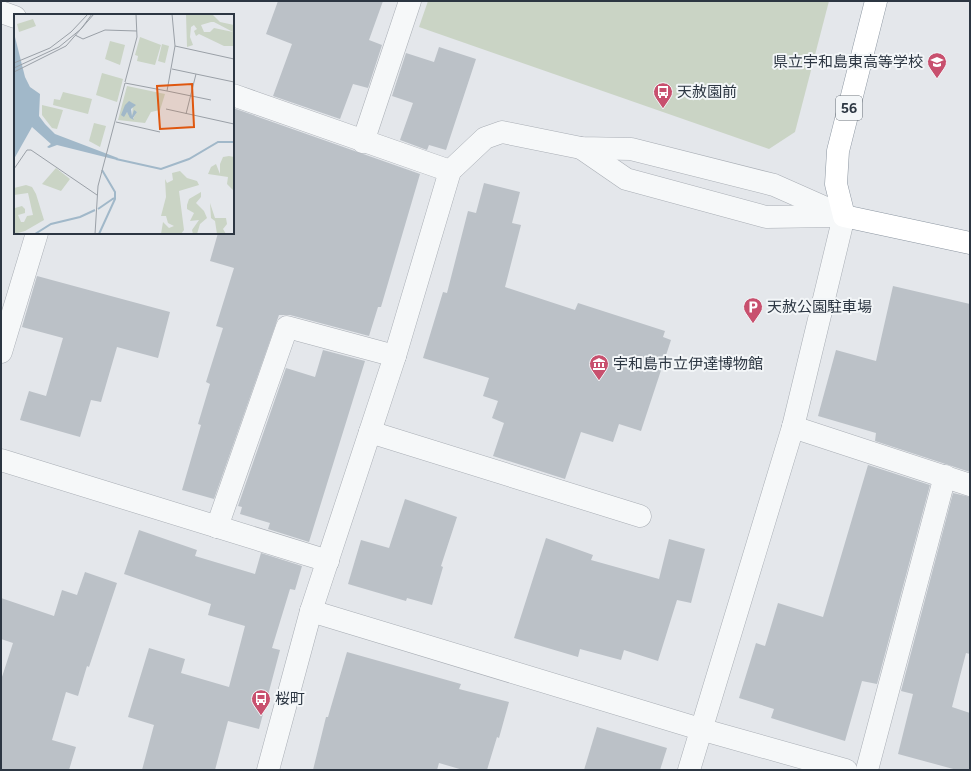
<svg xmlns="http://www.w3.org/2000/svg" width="971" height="771" viewBox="0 0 971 771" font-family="Figtree,'Noto Sans JP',sans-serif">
  <rect width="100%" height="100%" fill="#e4e7eb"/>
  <polygon fill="#cad4c5" points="428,1 829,1 795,132 769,149 419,27"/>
  <g fill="#bbc1c7">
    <polygon points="278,1 383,1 369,40 382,45 368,88 353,84 340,119 273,96 292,44 266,34"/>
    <polygon points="439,47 476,59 446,150 429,145 427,150 400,140 413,103 392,96 406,53 434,62"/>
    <polygon points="233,108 420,174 381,307 378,307 369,336 290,315 279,315 214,499 182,490 201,425 198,424 210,384 206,382 223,328 216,326 234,268 210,261 218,233 233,233"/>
    <polygon points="484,183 520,192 512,223 521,225 505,287 575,310 578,303 665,331 663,337 671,340 641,431 619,424 613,442 581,432 565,479 493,456 504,423 492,418 498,401 483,396 489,378 423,358 443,292 447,293 468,211 476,213"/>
    <polygon points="37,276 170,312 158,358 117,347 101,402 91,400 80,437 20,420 29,391 46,396 63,338 22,327"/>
    <polygon points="893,286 970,304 970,472 875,441 876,433 818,416 836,350 876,361"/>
    <polygon points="323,350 365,361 309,542 268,529 270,523 240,514 242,507 238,506 286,368 315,377"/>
    <polygon points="868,465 930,485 877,684 862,681 845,741 771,718 774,709 739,698 756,643 765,646 778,603 823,617"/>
    <polygon points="953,493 970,497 970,654 966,653 952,707 970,713 970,770 957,770 898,754 913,694 901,691"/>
    <polygon points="405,499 457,517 441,566 443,567 432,605 407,598 406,601 348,584 361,540 389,548"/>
    <polygon points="139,530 197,550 195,556 255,574 261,553 302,566 295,590 290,589 272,648 280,650 259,729 228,721 215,770 142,770 154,725 128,717 149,648 185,659 181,673 229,687 245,626 208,615 211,604 124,574"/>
    <polygon points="546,538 593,555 591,560 659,579 669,539 705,549 691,603 677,600 658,661 624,650 621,660 580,649 578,657 514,638"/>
    <polygon points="85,572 117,583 89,667 87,666 78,696 66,692 52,740 76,747 69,770 1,770 1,680 13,643 1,639 1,598 54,616 62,590 77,595"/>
    <polygon points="347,652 461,684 459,689 509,702 499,738 497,737 487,770 463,770 439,763 437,770 313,770 326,717 328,717"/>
    <polygon points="597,727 667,748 660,770 584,770"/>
  </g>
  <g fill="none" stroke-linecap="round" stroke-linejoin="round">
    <g stroke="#a9aeb5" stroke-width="23">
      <g id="minor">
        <polyline points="1,12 15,17"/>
        <polyline points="233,95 450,171 485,138 502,132 581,148 631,149 774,185 844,216"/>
        <polyline points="363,142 410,1"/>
        <polyline points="581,148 626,179 766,217 837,216"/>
        <polyline points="1,352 37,233"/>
        <polyline points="793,427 970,485"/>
        <polyline points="370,432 640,516"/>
        <polyline points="1,460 328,561"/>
        <polyline points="217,527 287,327 395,356"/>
        <polyline points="311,611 700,729 846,770"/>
        <polyline points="268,770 311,611 395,356 450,171"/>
        <polyline points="689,770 793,427 844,216"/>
        <polyline points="867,770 945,476"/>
      </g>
    </g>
    <g stroke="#8c96a1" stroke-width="23">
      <polyline id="highway" points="876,1 838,151 836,184 844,216 970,243"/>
    </g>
    <use href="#minor" stroke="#f6f8f9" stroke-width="22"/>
    <use href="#highway" stroke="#fff" stroke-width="22"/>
  </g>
  <defs>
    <g id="school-pin" transform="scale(1)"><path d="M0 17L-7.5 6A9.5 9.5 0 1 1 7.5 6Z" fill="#c8506e" stroke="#f3f6f8"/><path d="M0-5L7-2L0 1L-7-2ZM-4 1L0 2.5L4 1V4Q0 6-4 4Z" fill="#fff"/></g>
    <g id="bus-pin" transform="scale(1)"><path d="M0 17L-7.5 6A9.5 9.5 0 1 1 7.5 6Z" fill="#c8506e" stroke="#f3f6f8"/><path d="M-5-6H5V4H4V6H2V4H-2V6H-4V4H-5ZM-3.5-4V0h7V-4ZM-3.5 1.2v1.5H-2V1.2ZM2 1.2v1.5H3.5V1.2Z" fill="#fff"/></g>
    <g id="parking-pin" transform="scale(1)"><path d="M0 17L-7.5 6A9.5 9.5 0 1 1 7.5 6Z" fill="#c8506e" stroke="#f3f6f8"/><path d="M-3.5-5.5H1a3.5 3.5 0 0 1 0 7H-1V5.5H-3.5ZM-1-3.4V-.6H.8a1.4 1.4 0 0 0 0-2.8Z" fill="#fff"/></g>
    <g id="museum-pin" transform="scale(1)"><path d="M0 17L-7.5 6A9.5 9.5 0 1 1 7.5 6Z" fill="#c8506e" stroke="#f3f6f8"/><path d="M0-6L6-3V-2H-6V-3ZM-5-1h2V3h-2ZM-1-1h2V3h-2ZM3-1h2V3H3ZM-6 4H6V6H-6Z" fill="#fff"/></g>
  </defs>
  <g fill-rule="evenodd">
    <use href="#school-pin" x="937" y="62"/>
    <use href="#bus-pin" x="663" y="92"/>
    <use href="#parking-pin" x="753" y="307"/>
    <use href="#museum-pin" x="599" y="364"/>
    <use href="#bus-pin" x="261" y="699"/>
  </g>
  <g text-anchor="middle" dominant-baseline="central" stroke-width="4" stroke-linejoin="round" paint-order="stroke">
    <rect fill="#f3f6f8" stroke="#687079" stroke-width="1" x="836" y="96" width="26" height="24" rx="3"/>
    <g font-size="14" font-weight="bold" fill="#2c3642">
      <text x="849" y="108">56</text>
    </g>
    <g font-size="15" fill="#2c3642" stroke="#f3f6f8" text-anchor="start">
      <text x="923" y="62" text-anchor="end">県立宇和島東高等学校</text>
      <text x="677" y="92">天赦園前</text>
      <text x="767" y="307">天赦公園駐車場</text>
      <text x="613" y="364">宇和島市立伊達博物館</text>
      <text x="275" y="699">桜町</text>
    </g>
  </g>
  <g transform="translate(14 14)">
    <rect width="220" height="220" fill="#e4e7eb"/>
    <path d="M172,0H198L206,8L220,11V32H210L185,20L182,22L180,17L183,15L180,11L177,13L176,23L179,31L173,33ZM197,8H200L219,18L200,14L196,18H190L187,11ZM19,5L22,12L5,18L3,10ZM126,23L147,31L141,51L123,47L124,42L121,41ZM96,27L111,31L106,51L91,45ZM148,30L155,32L151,49L144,47ZM88,59L109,65L103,88L82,81ZM113,72L151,80L146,96L137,98L131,109L104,106ZM116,88L119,90L118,102L123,97L119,105L113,98L109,99ZM49,78L78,85L74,100L39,91L40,85L46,86ZM28,91L49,96L43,115L38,114L28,101ZM80,109L92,112L86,133L75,127ZM215,142L220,143V177L213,170L214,163L194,160L197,153L202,150L206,160V150L209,143ZM42,154L56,165L47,177L28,170ZM166,157L173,164L183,167L185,171L165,177L170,216L167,220H147L149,208L155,214L160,212L154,209L152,202H147L152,183L151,165L153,169L159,166L158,159ZM12,171L18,173L22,180L30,206L11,217L0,220L1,194L8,192L11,195V199L4,201L7,208H10L13,202L19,201L14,179L0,181V174ZM187,178V183L182,189L190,197L193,204L186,210L183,220H179L178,216L185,206L176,207L180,199L173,195V191L175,185ZM196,189L201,204H212L213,210L209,215L212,220H203L201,207L197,204Z" fill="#cad4c5" fill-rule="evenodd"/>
    <path d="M0,19L11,63L16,73L26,80L25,102L31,110L41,120L104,144L103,146L43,131L35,134L33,133L37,130L18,113L0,145ZM115,87L122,91L117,95L118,102L120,96L123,98L119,104L120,106L116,104L113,98L110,103L107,101L111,91Z" fill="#a1b8c9"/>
    <path fill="none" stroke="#a1b8c9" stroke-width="2" d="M102,145L147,155L175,145L204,128H220M84,195L100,184M21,220L37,210L66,203L81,196M85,220L101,185V178L88,156"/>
    <path fill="none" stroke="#9aa0a7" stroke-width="1" d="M158,0L161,32M61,21L69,25L91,16L123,17M0,49L36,34L57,18L74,0M0,54L45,33L67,15L78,0M158,55L220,68M0,58L52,32L80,0M111,68L123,23L122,0M153,77L197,86M152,95L220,110M172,100L182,60M102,108L146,118M0,155L13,136H17L83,181M81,220L84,172L111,69L153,77L161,32L220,45"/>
    <path fill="#df570f" fill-opacity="0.15" stroke="#df570f" stroke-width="2" d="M178,70L180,113L146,115L143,72Z"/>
    <rect width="220" height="220" fill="none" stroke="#2c3642" stroke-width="2"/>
  </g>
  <rect width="971" height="771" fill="none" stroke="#2c3642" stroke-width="4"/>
</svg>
